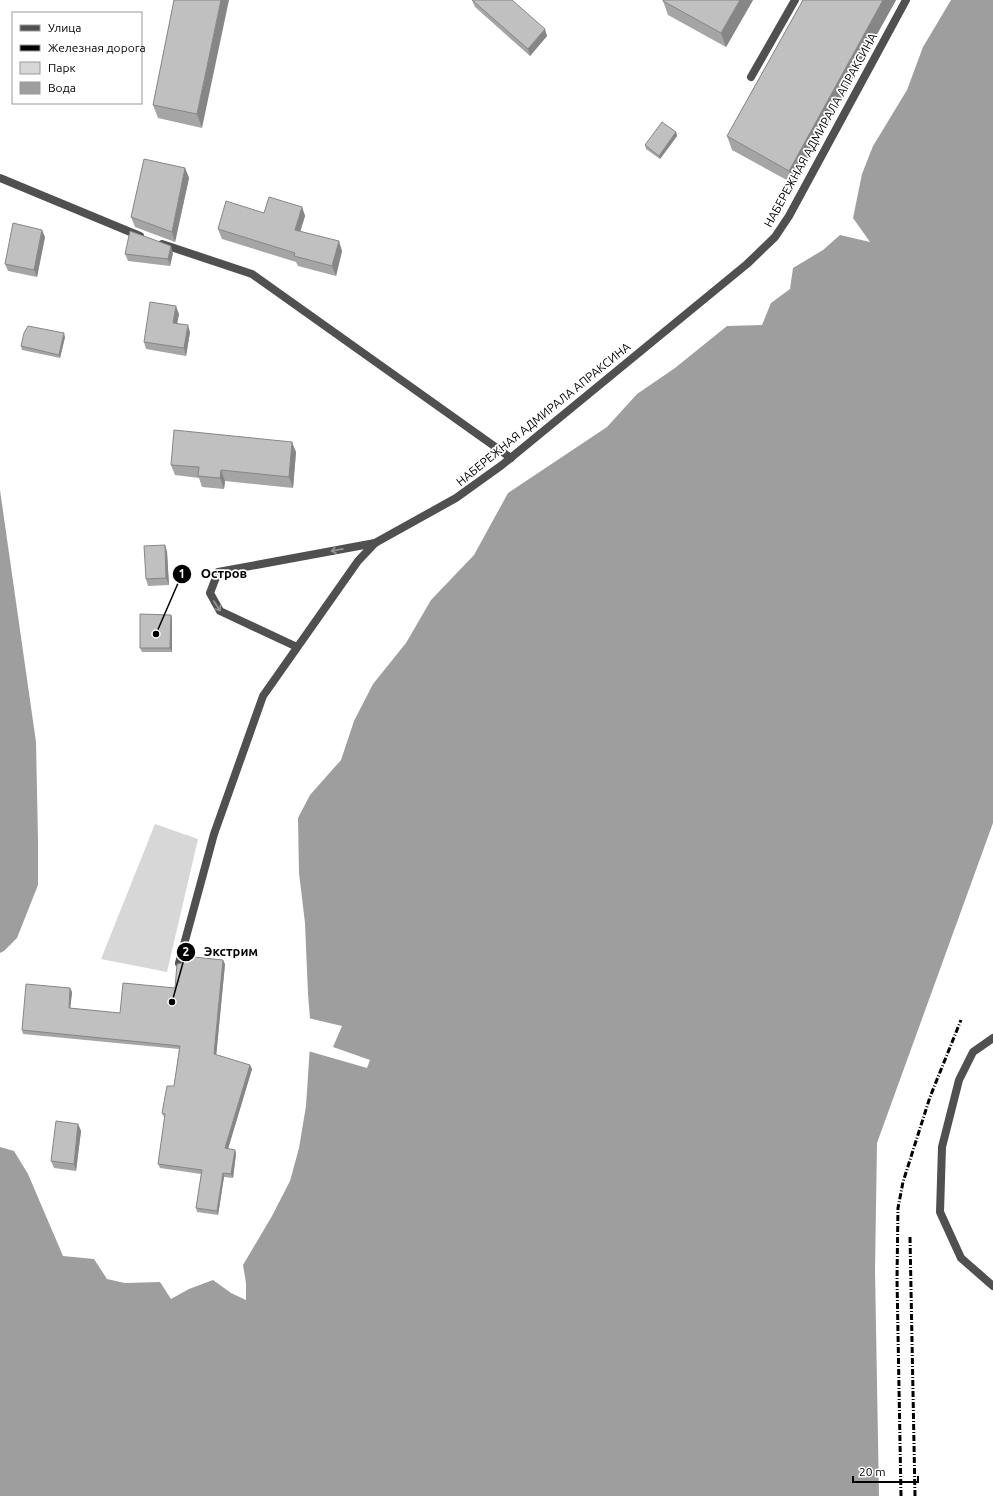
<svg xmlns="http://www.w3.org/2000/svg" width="993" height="1496" viewBox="0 0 993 1496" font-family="Ubuntu,sans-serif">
  <rect width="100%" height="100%" fill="#fff"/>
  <polygon fill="#d7d7d7" points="155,824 198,839 167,972 101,959"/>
  <g fill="#9e9e9e">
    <polygon points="951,0 993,0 993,823 877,1143 875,1270 879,1496 0,1496 0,1147 14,1151 28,1174 63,1256 94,1259 107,1279 125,1283 160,1282 171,1299 189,1289 213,1280 231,1293 246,1300 246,1283 243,1265 272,1216 290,1181 299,1148 306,1106 311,1030 308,994 305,923 299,873 298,818 310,795 341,760 354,721 373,684 406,643 431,600 474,555 508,493 607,427 637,394 675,368 727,326 762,325 771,303 790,289 793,268 823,250 840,235 870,242 853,218 862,174 873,146 907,90 923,47"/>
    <polygon points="0,490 36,742 38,840 38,885 17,938 4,951 0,953"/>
  </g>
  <polygon fill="#fff" points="308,1018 342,1026 333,1047 370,1060 367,1068 308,1051 309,1031"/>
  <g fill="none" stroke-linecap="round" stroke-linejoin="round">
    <g stroke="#505050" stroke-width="8">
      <polyline points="751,77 795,0"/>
      <polyline points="0,178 140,236"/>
      <polyline points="162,244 252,274 511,458"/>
      <polyline points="297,647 220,611 210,593 218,572 375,543"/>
      <polyline points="993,1038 973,1052 959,1080 942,1147 940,1212 961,1258 993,1286"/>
    </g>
    <polyline stroke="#505050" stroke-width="8" points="179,963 214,834 263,696 358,561 375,543 456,498 502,465 747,264 775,237 789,216 906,0"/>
    <g stroke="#000" stroke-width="3" stroke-dasharray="6 2 1 2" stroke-linecap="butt">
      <polyline points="910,1237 915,1496"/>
      <polyline points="901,1496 897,1279 898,1208 903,1182 930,1097 961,1020"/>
    </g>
  </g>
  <g fill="#a5a5a5">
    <polygon points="174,0 202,128 158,118 153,105"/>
    <polygon points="472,0 547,36 530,56 475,7"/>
    <polygon points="753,0 726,47 668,15 663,1"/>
    <polygon points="803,0 896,0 794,184 732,150 727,136"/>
    <polygon points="676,132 677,136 660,159 646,149 645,145"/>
    <polygon points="185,168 189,178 175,242 135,227 131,217"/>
    <polygon points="302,207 305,216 300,231 342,251 336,276 298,266 296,262 222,239 218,229 264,213"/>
    <polygon points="45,237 37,277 8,271 5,264"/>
    <polygon points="173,253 170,266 128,261 125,254"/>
    <polygon points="179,314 177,323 190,332 186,356 146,349 144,342"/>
    <polygon points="65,337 60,358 22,350 21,346"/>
    <polygon points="296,452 293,488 225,481 224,489 202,487 199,478 175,475 171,465"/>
    <polygon points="165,545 167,552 169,585 148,586 146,579"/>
    <polygon points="171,615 172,618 172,652 142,652 140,648"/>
    <polygon points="225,964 216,1055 250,1065 252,1069 228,1149 235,1150 236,1154 233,1178 224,1177 218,1215 197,1212 196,1208 201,1174 160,1168 158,1164 165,1117 164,1117 162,1113 174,1086 179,1049 23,1034 22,1030 70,988 72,992 70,1008 120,1013 175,988"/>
    <polygon points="78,1124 81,1131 76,1171 54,1168 51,1161"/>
  </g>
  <g fill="#868686">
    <polygon points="221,0 229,0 202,128 197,114"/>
    <polygon points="740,0 753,0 726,47 721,33"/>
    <polygon points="883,0 896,0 794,184 789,171"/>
    <polygon points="545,29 547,36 530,56 528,49"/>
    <polygon points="676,132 677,136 660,159 659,156"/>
    <polygon points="185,168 189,178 175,242 172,232"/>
    <polygon points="302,207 305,216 298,239 295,230"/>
    <polygon points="42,230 45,237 37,277 34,270"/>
    <polygon points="339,241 342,251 336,276 332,266"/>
    <polygon points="171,246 173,253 170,266 168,259"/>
    <polygon points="176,306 179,314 176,330 173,323"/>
    <polygon points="188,325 190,332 186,356 184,348"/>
    <polygon points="64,333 65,337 60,358 59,355"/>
    <polygon points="292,442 296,452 293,488 289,477"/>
    <polygon points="221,470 225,481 224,489 220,478"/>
    <polygon points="165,545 167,552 169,585 166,578"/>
    <polygon points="171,615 172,618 172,652 170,648"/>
    <polygon points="223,960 225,964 216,1058 214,1054"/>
    <polygon points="70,988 72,992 70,1012 69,1008"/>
    <polygon points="250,1065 252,1069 227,1152 225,1148"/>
    <polygon points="78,1124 81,1131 76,1171 74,1164"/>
    <polygon points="235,1150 236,1154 233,1178 231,1174"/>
    <polygon points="223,1173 224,1177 218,1215 217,1211"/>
  </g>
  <g fill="#c0c0c0" stroke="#868686">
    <polygon points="174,0 221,0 197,114 153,105"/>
    <polygon points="472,0 512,0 545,29 528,49"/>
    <polygon points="663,0 740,0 721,33 663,1"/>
    <polygon points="803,0 883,0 789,171 727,136"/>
    <polygon points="662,122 676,132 659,156 645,145"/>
    <polygon points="144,159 185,168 172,232 131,217"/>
    <polygon points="269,197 302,207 295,230 339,241 332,266 294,256 295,253 218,229 226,201 264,213"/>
    <polygon points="13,223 42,230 34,270 5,264"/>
    <polygon points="130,231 171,246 168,259 125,254"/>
    <polygon points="150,302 176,306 173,323 188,325 184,348 144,342"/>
    <polygon points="28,326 64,333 59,355 21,346 24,333"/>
    <polygon points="174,430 292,442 289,477 221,470 220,478 198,476 199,467 171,465"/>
    <polygon points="165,545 166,578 146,579 144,546"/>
    <polygon points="140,614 171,615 170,648 140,648"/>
    <polygon points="184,956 223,960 214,1054 250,1065 225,1148 235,1150 231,1174 223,1173 217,1211 196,1208 202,1170 158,1164 165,1114 162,1113 167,1086 174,1086 180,1046 22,1030 26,984 70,988 69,1008 120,1013 123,983 175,988 177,964 182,963"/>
    <polygon points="56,1121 78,1124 74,1164 51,1161"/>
  </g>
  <defs><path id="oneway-shaft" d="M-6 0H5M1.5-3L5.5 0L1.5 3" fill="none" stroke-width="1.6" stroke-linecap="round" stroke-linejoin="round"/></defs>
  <g stroke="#969696">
    <use href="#oneway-shaft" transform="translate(337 550) rotate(169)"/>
    <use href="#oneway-shaft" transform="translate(217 606) rotate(57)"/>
  </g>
  <g text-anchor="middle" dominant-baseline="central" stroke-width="3.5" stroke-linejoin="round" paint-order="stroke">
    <g font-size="12" fill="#000" stroke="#fff">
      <text transform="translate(820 130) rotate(-61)">НАБЕРЕЖНАЯ АДМИРАЛА АПРАКСИНА</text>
      <text transform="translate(543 414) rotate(-39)">НАБЕРЕЖНАЯ АДМИРАЛА АПРАКСИНА</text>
    </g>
  </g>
  <path fill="none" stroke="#000" stroke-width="1.5" d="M156 634L182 574M172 1002L186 952"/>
  <g fill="#000" stroke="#fff" stroke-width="1.5">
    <circle cx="156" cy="634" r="4"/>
    <circle cx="172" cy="1002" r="4"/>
    <circle cx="182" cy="574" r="10"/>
    <circle cx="186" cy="952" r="10"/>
  </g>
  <g font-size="12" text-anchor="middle" font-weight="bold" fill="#fff">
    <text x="182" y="578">1</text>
    <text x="186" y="956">2</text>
  </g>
  <g font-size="13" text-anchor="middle" font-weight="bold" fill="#000" stroke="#fff" stroke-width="3.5" stroke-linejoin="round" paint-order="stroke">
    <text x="224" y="578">Остров</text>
    <text x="231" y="956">Экстрим</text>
  </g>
  <rect x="12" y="12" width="130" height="92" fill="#ffffff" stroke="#999999"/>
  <rect x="20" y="25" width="20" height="6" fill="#505050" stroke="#999999"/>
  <text x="48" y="32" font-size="12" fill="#000000">Улица</text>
  <rect x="20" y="45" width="20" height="6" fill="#000000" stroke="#999999"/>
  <text x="48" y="52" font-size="12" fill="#000000">Железная дорога</text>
  <rect x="20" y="62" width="20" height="12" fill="#d7d7d7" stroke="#999999"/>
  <text x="48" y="72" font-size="12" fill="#000000">Парк</text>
  <rect x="20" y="82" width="20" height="12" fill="#9e9e9e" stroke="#999999"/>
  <text x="48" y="92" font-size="12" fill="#000000">Вода</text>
  <path d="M853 1476v6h65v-6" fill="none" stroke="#000000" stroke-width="2"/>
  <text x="859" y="1476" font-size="12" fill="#000000" stroke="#ffffff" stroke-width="3" paint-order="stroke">20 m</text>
</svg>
